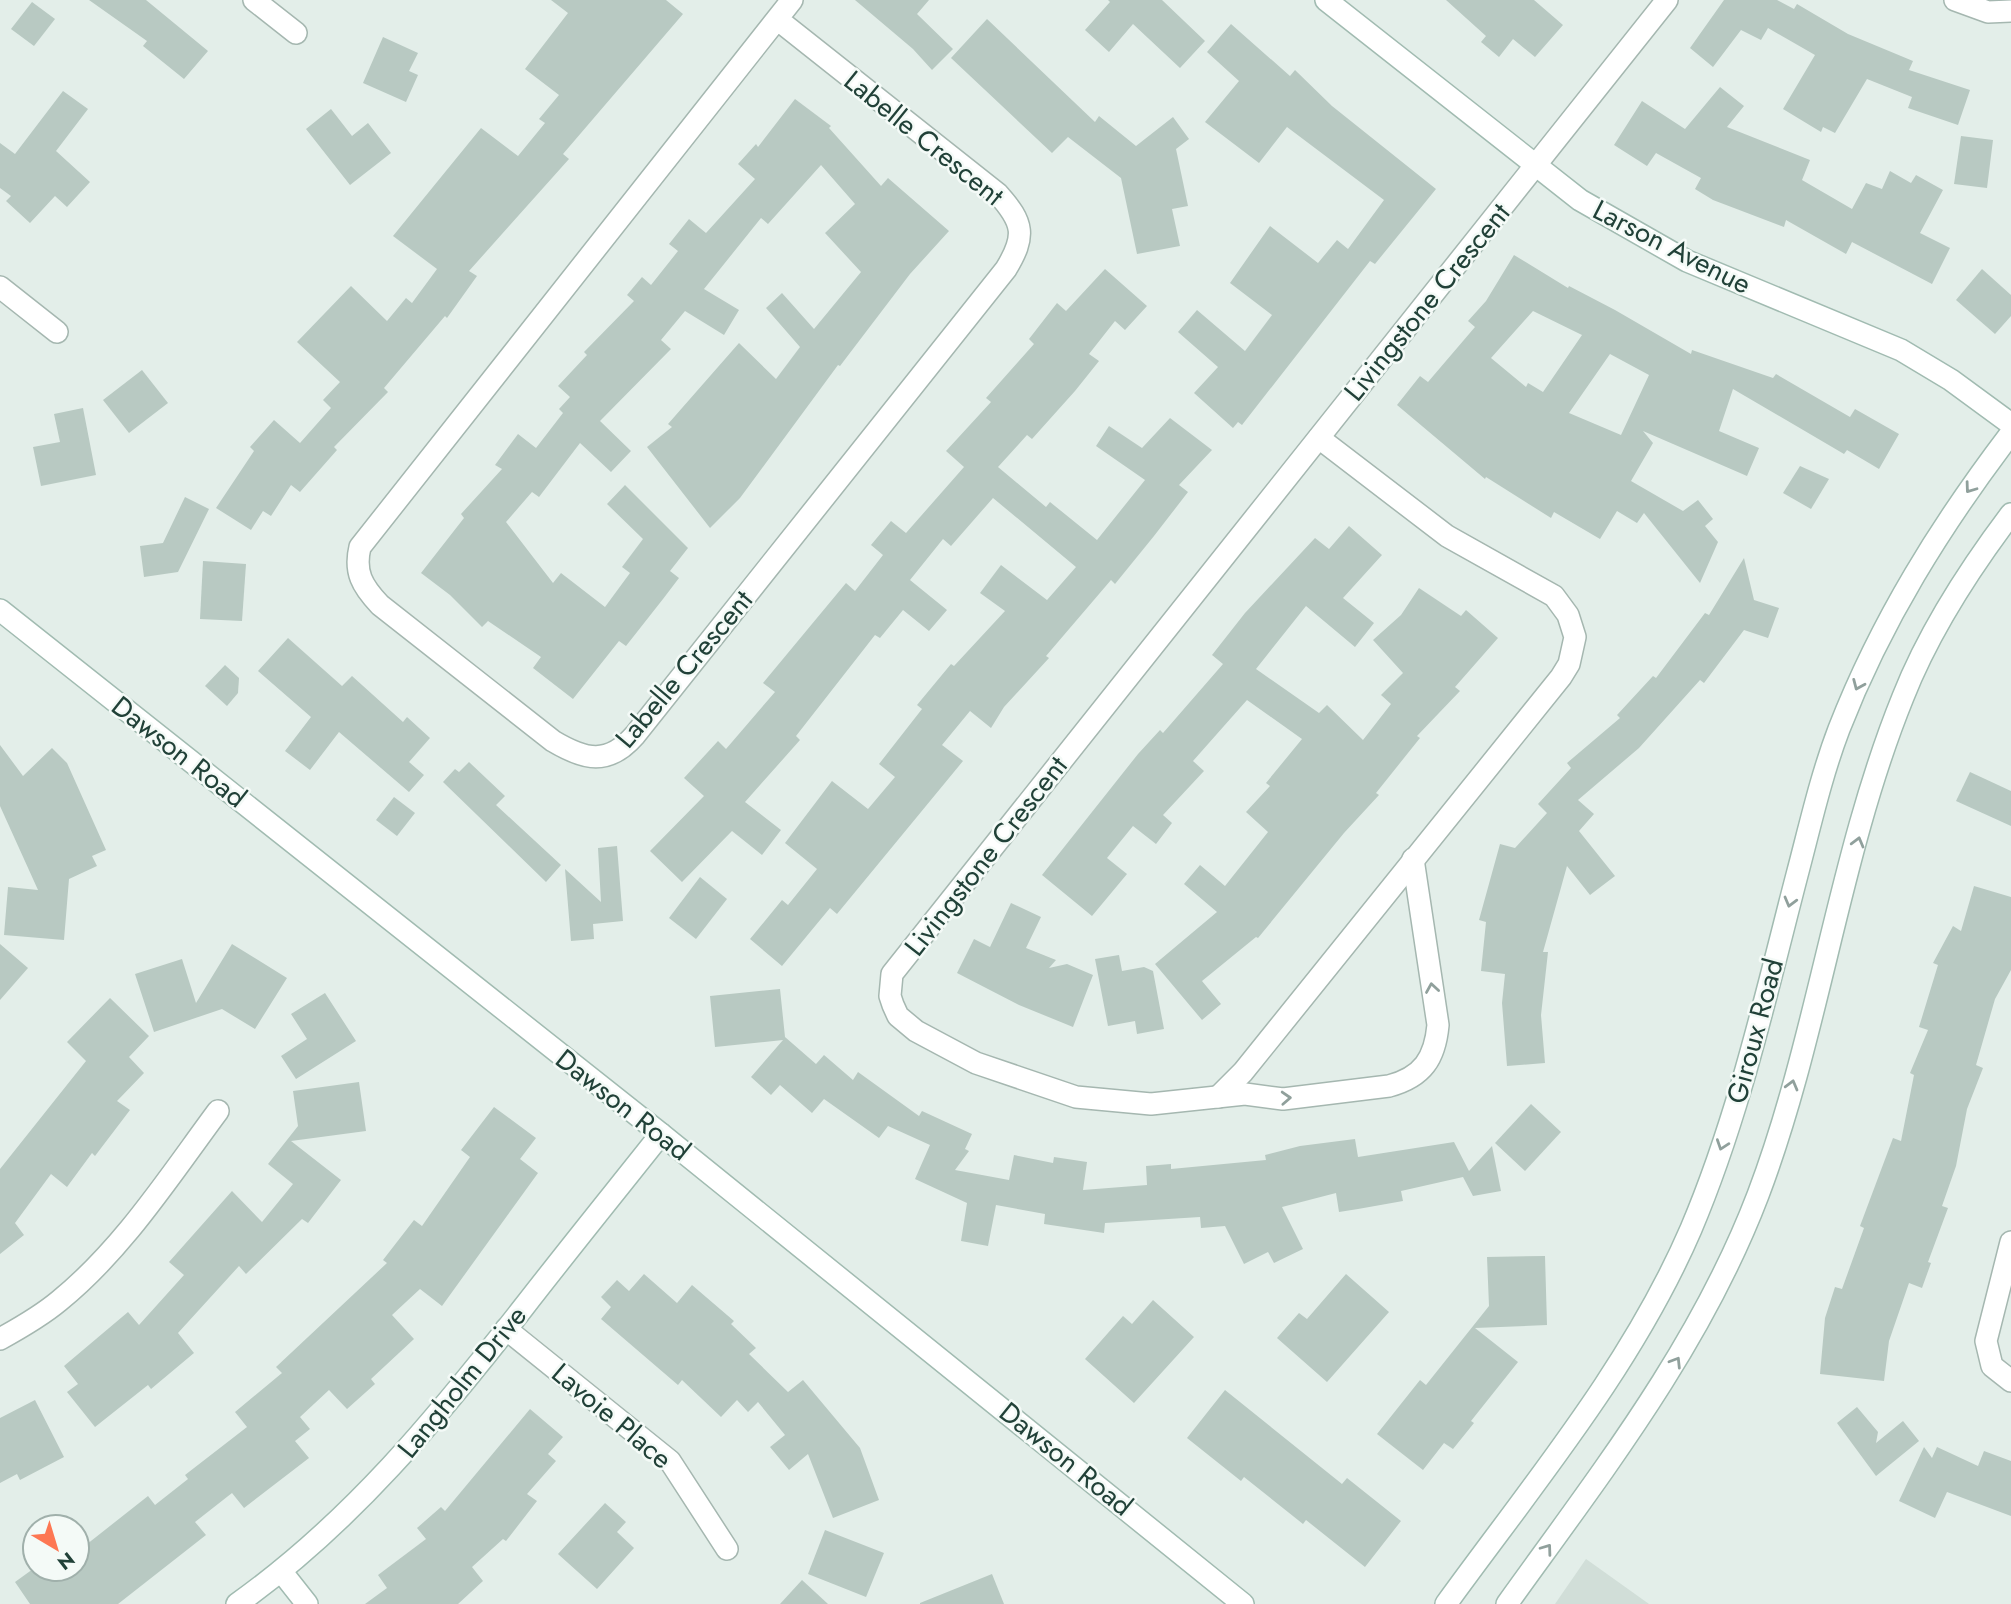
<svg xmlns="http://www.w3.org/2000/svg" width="2011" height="1604" viewBox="0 0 2011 1604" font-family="Jost,sans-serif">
  <rect width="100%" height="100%" fill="#e3eee9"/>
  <polygon fill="#d1ded8" points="1586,1559 1649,1604 1555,1604"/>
  <g fill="#b8c9c2" fill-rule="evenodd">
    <polygon points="89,0 146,0 208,51 184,79 143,46 147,41"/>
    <polygon points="551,0 666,0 683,14 563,154 569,159 469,271 477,276 447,318 445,316 384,388 388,392 334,447 337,450 300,492 291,485 271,516 263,511 251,530 216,508 254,451 250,447 274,420 300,443 331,408 323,400 340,382 297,342 351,286 387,321 406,298 412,303 437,269 393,236 481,128 518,156 545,123 539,119 559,95 525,69 568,13"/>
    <polygon points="855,0 929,0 917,14 953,49 932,70 913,49"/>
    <polygon points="1108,0 1162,0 1205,41 1180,68 1133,24 1109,52 1085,30 1110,2"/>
    <polygon points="1446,0 1534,0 1563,25 1535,57 1513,39 1499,57 1481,42 1486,36"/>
    <polygon points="1724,0 1777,0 1794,9 1797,4 1848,34 1913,61 1909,70 1970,90 1958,125 1908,108 1912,97 1867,79 1835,133 1823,127 1821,132 1783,109 1815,55 1768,28 1761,40 1741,30 1713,67 1690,48"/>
    <polygon points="32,2 55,19 34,46 11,29"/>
    <polygon points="987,19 1095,122 1099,116 1136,146 1173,117 1189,139 1176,149 1188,206 1172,209 1180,246 1137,254 1121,178 1068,137 1052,153 951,58"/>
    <polygon points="1231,24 1290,76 1295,70 1332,106 1436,189 1375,264 1370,261 1242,425 1238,422 1233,428 1194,393 1218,367 1178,332 1197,310 1245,351 1272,315 1230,283 1270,226 1318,263 1337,240 1348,249 1384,200 1287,127 1259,163 1205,122 1239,81 1207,52"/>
    <polygon points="383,37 418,53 409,71 418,75 406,102 363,83"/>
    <polygon points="1720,87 1744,106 1727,127 1810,160 1802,180 1852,209 1866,183 1882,189 1890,171 1911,183 1916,175 1943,190 1920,233 1950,248 1932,284 1852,242 1846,254 1786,220 1784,227 1713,200 1695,189 1701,178 1656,153 1647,166 1614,145 1642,101 1685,129"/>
    <polygon points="63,91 88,109 56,151 90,182 67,207 55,196 30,223 6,201 11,196 0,188 0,143 15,154"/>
    <polygon points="795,99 831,126 829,128 881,186 888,178 949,231 910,274 840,366 838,365 740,498 710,528 647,447 672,427 668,424 739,343 776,379 800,347 766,308 782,293 814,329 861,272 825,233 855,204 821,165 768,224 761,218 704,289 739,310 724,335 685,311 661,340 671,349 600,421 631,451 611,472 580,443 539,497 532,492 506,522 553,583 561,573 605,607 630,573 622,567 643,539 607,504 625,485 688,548 670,571 679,578 663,599 626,646 619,641 573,699 533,668 541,657 488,621 482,627 450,595 421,573 464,518 461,514 502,469 495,465 518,434 536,448 563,413 559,409 570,397 558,386 587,355 584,352 634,301 627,295 642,277 651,285 678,251 669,244 689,219 706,233 755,179 738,164 756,144 758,147"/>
    <polygon points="331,109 352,136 368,123 391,153 350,185 306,129"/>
    <polygon points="1961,136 1993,140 1987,188 1954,184"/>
    <path d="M1514,255L1568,288L1569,286L1615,310L1691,354L1692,350L1773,378L1776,374L1850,417L1855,409L1899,434L1879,469L1847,450L1844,454L1733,389L1719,431L1759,448L1747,476L1643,431L1653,443L1631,481L1683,511L1698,500L1713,519L1705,526L1718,542L1700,583L1644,513L1637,523L1617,511L1600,539L1554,512L1551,518L1486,477L1485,479L1397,405L1420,376L1428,382L1475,327L1468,321L1486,301ZM1533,311L1582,335L1543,392L1528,383L1526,387L1491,358ZM1610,354L1649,375L1621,435L1569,413Z"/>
    <polygon points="1105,269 1147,306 1125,330 1115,321 1089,354 1099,361 1075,391 1032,439 1027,435 998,467 1046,507 1050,502 1097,540 1145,480 1096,446 1109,426 1142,448 1170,418 1212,450 1179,485 1188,492 1154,536 1115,584 1111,580 1046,656 1049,658 1004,707 991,728 970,711 942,745 963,761 837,914 830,908 782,966 750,939 782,900 788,905 817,869 785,843 832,781 868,809 895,777 879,764 922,709 917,705 951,664 954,666 1005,611 980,593 1001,565 1047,600 1076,567 993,498 951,546 943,539 910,580 947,610 929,631 903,610 880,638 875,635 796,736 800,740 745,802 781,830 762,855 732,831 682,882 650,851 704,796 684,778 718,741 726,749 775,692 763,683 846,583 855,591 883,555 871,545 891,521 906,533 964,467 946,451 991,402 986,398 1034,344 1029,339 1057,303 1066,311"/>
    <polygon points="1982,269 2011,295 2011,316 1995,334 1956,300"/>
    <polygon points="142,370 168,403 129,433 103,400"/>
    <polygon points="83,408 96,475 41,486 33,447 60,442 54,414"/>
    <polygon points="1800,466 1829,479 1811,509 1783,493"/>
    <polygon points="185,497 209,509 178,572 144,577 140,546 163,543"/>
    <polygon points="1349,526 1382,555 1343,598 1374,623 1355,647 1306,606 1256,669 1319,713 1327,705 1363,740 1391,704 1381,695 1403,673 1373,640 1401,615 1419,588 1461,616 1466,610 1498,638 1455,687 1460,691 1417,736 1420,738 1376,793 1379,795 1344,833 1258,938 1256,937 1202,981 1221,1004 1202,1020 1155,964 1217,912 1184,884 1200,865 1225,886 1268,832 1246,812 1270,786 1266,783 1302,739 1247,700 1193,761 1204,771 1163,815 1172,823 1156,844 1133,826 1107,858 1127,874 1092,916 1042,875 1138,754 1160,730 1163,733 1223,664 1212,655 1245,613 1315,538 1329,549"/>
    <polygon points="1744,558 1754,600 1779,608 1768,638 1744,630 1704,683 1700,680 1639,748 1578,800 1594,814 1579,831 1615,876 1590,895 1567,866 1543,952 1548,952 1541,1015 1545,1063 1507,1066 1502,1003 1505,974 1481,971 1486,922 1479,920 1500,844 1515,848 1547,813 1538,804 1571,768 1567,763 1620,718 1617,715 1653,676 1656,678 1705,613 1709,615"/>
    <polygon points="203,561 246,564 242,621 200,619"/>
    <polygon points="288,638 342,686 352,676 403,722 407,717 430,738 409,762 424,775 409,792 339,732 310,770 285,751 311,717 258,671"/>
    <polygon points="225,665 239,678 238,693 227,706 205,686"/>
    <polygon points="0,745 23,776 52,748 67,763 106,850 92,856 97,866 69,879 64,940 4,935 8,887 38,890 0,806"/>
    <polygon points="469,762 505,796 496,805 561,865 546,882 443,782 455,769 459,772"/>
    <polygon points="1970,772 2011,791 2011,826 1956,801"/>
    <polygon points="394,797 415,813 397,836 376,820"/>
    <polygon points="617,846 623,921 593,924 594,939 571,941 565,869 601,902 598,848"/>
    <polygon points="700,877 727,899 696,939 669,918"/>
    <polygon points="1974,886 2011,897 2011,970 1995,999 1976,1065 1983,1068 1967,1109 1956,1166 1942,1206 1948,1208 1928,1262 1931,1263 1922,1288 1909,1283 1889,1341 1884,1381 1820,1374 1825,1318 1835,1287 1842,1289 1864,1228 1860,1226 1893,1138 1901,1141 1914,1075 1910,1073 1928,1030 1919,1027 1938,965 1933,963 1953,926 1961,931"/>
    <polygon points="1011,903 1041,917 1026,948 1056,960 1049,968 1067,964 1093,975 1073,1027 1019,1005 957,973 974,939 990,947"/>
    <polygon points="0,944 28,968 0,1000"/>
    <polygon points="232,944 287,978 255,1029 222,1009 154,1032 135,974 182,959 196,1003"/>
    <polygon points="1119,955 1122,971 1144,967 1153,971 1164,1029 1137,1034 1135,1021 1108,1026 1095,959"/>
    <polygon points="780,989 785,1037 816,1064 824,1055 853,1080 858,1072 919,1116 922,1111 972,1134 965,1149 969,1151 955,1170 1009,1180 1014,1155 1053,1163 1054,1157 1087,1162 1083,1190 1147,1185 1146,1166 1171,1164 1171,1169 1266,1160 1265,1155 1300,1146 1355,1139 1358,1157 1454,1142 1469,1171 1492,1146 1501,1191 1473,1196 1463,1177 1401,1191 1403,1201 1358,1209 1339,1212 1336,1193 1282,1207 1303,1249 1274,1263 1268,1252 1244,1264 1225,1226 1201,1228 1200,1217 1105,1223 1104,1233 1044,1224 1045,1214 996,1205 988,1246 961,1241 967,1203 915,1179 930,1145 888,1126 879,1138 824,1099 812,1113 780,1085 771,1095 751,1077 783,1040 715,1047 710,996"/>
    <polygon points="325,993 356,1041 296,1079 281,1056 307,1039 291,1014"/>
    <polygon points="110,998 149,1036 129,1057 144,1073 117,1101 130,1110 95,1156 92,1153 67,1187 51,1174 15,1223 24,1235 0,1254 0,1169 86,1061 67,1042"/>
    <polygon points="359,1082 366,1131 291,1141 341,1180 308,1223 302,1219 246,1274 239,1266 178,1333 194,1353 151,1389 148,1385 95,1427 67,1392 78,1384 64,1366 128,1312 139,1325 184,1275 169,1262 232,1191 262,1222 293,1184 268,1164 298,1126 293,1091"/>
    <polygon points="1531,1104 1561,1132 1525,1171 1495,1143"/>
    <polygon points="494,1107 536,1138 520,1159 538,1173 442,1306 420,1289 392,1315 414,1339 371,1379 375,1384 347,1409 329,1390 300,1417 310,1429 295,1441 309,1458 244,1508 232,1493 195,1522 206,1535 118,1604 30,1604 15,1582 33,1569 77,1569 77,1552 148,1496 155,1505 188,1479 185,1475 247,1427 235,1412 282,1373 276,1367 387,1263 383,1260 414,1220 422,1226 470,1157 461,1150"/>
    <polygon points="1545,1256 1547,1325 1475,1328 1518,1362 1471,1421 1474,1423 1453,1449 1444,1443 1423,1470 1377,1434 1420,1380 1426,1385 1489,1306 1487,1257"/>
    <polygon points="644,1274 677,1303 692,1285 734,1321 731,1324 756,1348 749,1354 788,1392 803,1380 860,1448 879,1500 833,1518 808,1454 789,1470 770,1447 785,1435 758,1402 748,1412 737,1400 721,1417 682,1380 678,1385 601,1319 611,1307 601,1297 617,1280 629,1291"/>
    <polygon points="1346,1274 1389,1312 1327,1382 1277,1338 1299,1313 1307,1319"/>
    <polygon points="1153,1300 1194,1337 1134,1403 1085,1359 1123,1316 1132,1324"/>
    <polygon points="1225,1390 1342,1484 1347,1478 1401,1521 1365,1567 1306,1520 1303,1524 1244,1477 1241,1481 1187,1438"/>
    <polygon points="35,1400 64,1457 20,1480 17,1474 0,1483 0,1418"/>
    <polygon points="1857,1407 1878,1432 1876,1443 1903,1421 1919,1441 1876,1476 1837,1423"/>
    <polygon points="530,1409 563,1437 548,1454 556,1461 527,1494 537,1501 506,1541 503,1539 472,1567 483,1581 458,1604 365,1604 387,1588 378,1575 426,1539 417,1528 441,1507 445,1511"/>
    <polygon points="1924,1447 1932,1458 1937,1447 1978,1466 1984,1451 2011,1461 2011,1516 1947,1492 1935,1518 1899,1501"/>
    <polygon points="605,1503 626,1522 617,1532 634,1548 597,1589 558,1554"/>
    <polygon points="825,1530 884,1553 866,1597 808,1574"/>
    <polygon points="992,1574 1004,1604 920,1604 920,1603"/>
    <polygon points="802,1580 828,1604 780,1604"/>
  </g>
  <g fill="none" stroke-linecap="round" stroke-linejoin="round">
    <g stroke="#a5b7b0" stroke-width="24">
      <g id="street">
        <polyline points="254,0 296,33"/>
        <polyline points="1955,0 1988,12 2011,11"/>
        <path d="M777,19L998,194C1024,223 1026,236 1006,269L635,735C608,766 585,760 553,741L380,605C362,586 354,572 360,547L792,0"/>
        <polyline points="0,287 57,332"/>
        <path d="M1413,859L1438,1025C1435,1058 1423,1077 1389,1086L1283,1099L1245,1094L1151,1104L1076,1097L976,1063L916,1031L898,1016L893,1005L890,996L892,974L1667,0"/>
        <polyline points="1218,1097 1243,1072 1561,677 1569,664 1575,637 1568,615 1554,596 1447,536 1319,438"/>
        <polyline points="2011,1242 1986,1341 1992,1366 2011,1381"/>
        <polyline points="506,1329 670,1461 727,1549"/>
        <path d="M0,1339C20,1328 41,1316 59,1301C123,1249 169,1177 218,1111"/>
      </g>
    </g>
    <g stroke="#a1bbb1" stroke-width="24">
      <g id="secondary">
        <polyline points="1326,0 1580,200 1687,261 1901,350 1951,380 2011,424"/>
        <polyline points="0,610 661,1134 1243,1604"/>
        <polyline points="281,1571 307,1604"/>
        <path d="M237,1604C351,1523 437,1418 523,1308C568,1250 615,1192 661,1134"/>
        <path d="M1446,1604C1533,1484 1632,1366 1691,1229C1739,1116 1766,994 1797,875C1810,826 1821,776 1839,729C1881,621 1941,525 2011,433"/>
        <path d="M1507,1604C1601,1473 1700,1347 1758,1195C1819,1034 1838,857 1903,697C1929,631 1968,571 2011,514"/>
      </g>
    </g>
    <use href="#street" stroke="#fff" stroke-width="21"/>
    <use href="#secondary" stroke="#fff" stroke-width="21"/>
  </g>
  <defs><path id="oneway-chevron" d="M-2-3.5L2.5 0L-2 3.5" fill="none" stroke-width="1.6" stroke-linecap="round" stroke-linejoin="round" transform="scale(1.75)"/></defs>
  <g stroke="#90a09c">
    <use href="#oneway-chevron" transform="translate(1970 488) rotate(126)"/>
    <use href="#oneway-chevron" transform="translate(1858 685) rotate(113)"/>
    <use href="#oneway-chevron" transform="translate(1858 842) rotate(-75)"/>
    <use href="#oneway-chevron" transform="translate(1790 902) rotate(105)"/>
    <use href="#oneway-chevron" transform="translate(1432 988) rotate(-99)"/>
    <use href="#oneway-chevron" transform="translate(1792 1085) rotate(-75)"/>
    <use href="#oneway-chevron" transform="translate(1286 1098) rotate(-3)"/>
    <use href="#oneway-chevron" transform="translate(1722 1145) rotate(109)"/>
    <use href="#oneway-chevron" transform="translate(1676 1362) rotate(-58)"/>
    <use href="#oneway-chevron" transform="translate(1547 1549) rotate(-54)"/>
  </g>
  <g text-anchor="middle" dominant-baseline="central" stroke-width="5" stroke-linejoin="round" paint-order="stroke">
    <g font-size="28" fill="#214138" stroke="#f4faf7">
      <text transform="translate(924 138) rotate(39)">Labelle Crescent</text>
      <text transform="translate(1672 247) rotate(27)">Larson Avenue</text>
      <text transform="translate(1427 302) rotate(-51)">Livingstone Crescent</text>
      <text transform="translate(684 669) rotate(-50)">Labelle Crescent</text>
      <text transform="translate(179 752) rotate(38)">Dawson Road</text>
      <text transform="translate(986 856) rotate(-52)">Livingstone Crescent</text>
      <text transform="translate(1755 1031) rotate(-75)">Giroux Road</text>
      <text transform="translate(623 1105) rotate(38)">Dawson Road</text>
      <text transform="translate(462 1382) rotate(-51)">Langholm Drive</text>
      <text transform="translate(612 1416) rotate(40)">Lavoie Place</text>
      <text transform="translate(1066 1459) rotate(39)">Dawson Road</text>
    </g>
  </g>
  <g transform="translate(56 1548) rotate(142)"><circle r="33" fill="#f4faf7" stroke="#a0b0ab" stroke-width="2"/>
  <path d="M0-5L12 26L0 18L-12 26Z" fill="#fd7753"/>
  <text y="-10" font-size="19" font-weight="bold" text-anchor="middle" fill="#214138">N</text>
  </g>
</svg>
